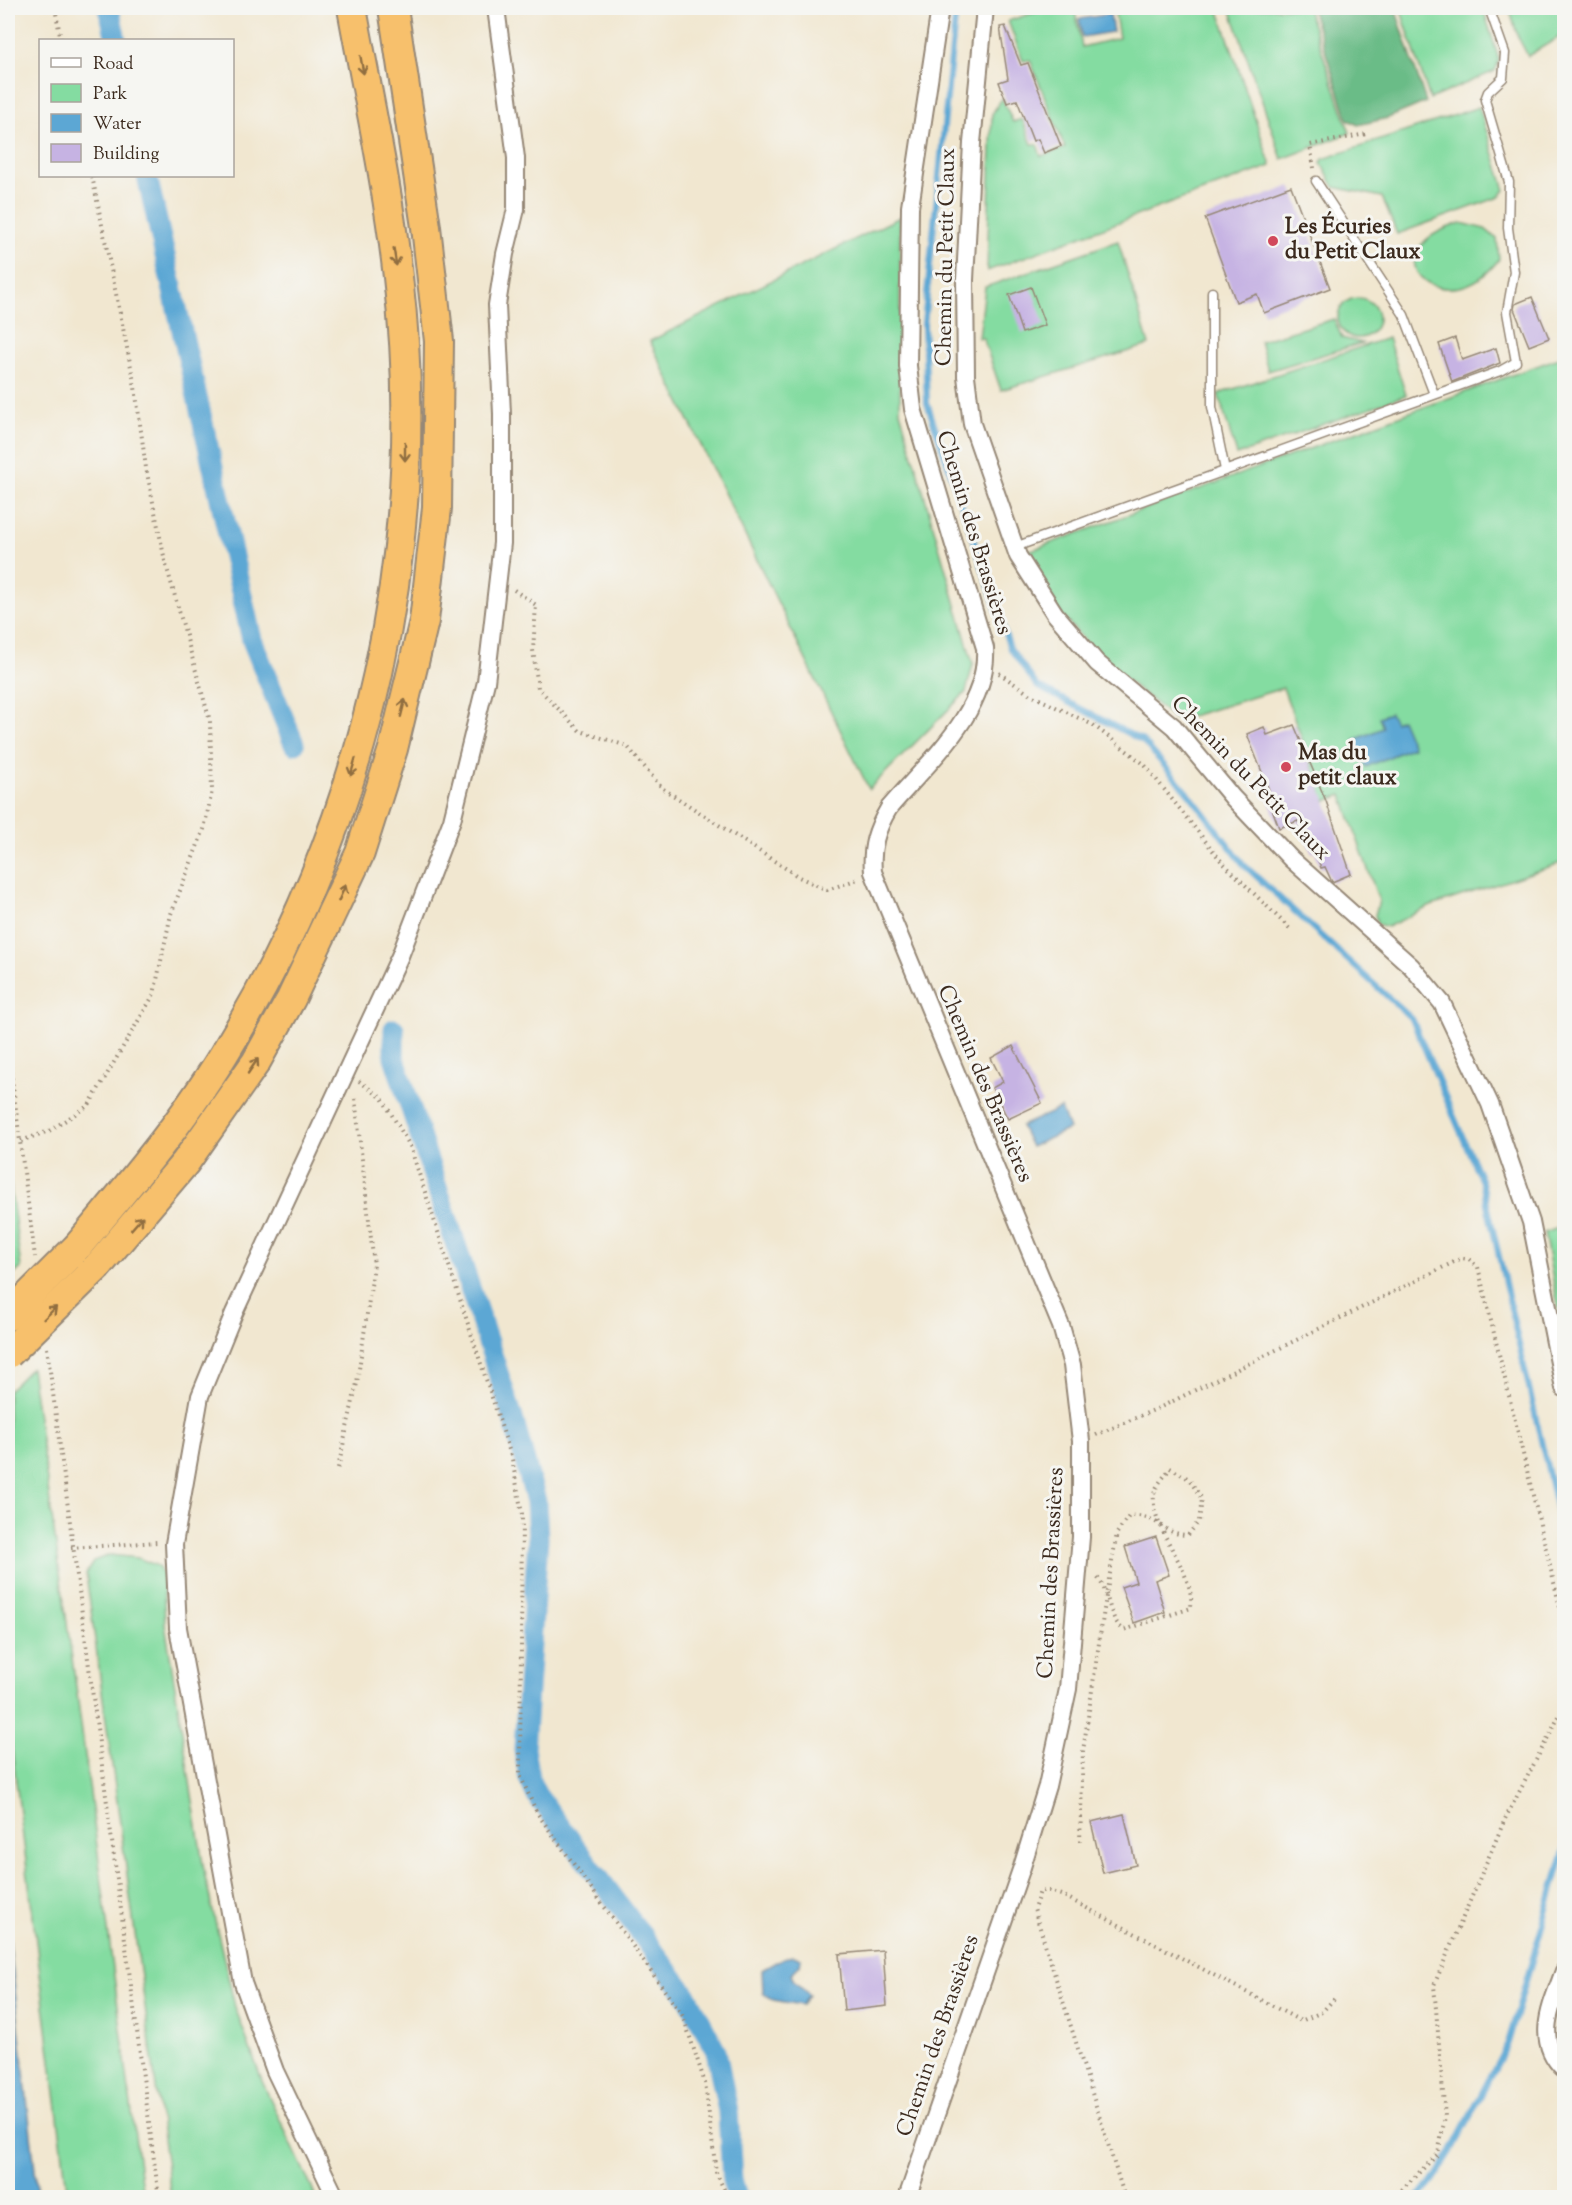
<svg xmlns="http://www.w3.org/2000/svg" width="1572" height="2205" viewBox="0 0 1572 2205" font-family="'Sorts Mill Goudy',serif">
  <rect width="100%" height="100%" fill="#f6f6f2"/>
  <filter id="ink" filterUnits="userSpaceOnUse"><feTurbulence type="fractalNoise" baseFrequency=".0167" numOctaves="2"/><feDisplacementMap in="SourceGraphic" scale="12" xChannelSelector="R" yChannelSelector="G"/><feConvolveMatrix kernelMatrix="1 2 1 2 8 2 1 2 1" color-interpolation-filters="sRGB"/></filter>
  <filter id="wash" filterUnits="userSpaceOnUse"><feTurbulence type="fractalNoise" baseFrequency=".008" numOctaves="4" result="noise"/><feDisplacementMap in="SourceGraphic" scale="24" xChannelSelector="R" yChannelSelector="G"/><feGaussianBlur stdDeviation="1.35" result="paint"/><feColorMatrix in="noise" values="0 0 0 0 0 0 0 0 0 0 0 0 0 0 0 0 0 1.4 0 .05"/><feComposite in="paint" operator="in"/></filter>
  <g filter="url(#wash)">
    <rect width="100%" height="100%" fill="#f1e7d0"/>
    <g fill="#84dca1" stroke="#608360" stroke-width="1.5">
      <polygon points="1049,8 1094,8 1075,11 1082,47 1119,38 1114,8 1218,8 1271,166 987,271 992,114 1002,98 1013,122 1022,119 1032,144 1037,144 1041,156 1065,148 1030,60 1023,61 1008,21"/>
      <polygon points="1230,8 1307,8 1350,133 1282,159"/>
      <polygon points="1400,8 1483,8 1499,60 1495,71 1430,99"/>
      <polygon points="1509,8 1564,8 1564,34 1528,56 1518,37"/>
      <polygon points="1479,107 1505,190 1499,197 1397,234 1382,197 1334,187 1321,163 1323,159"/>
      <polygon points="900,217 900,411 973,664 966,692 869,789 650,341"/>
      <path d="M1461,223L1485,229L1497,239L1499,259C1447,330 1360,253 1461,223Z"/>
      <polygon points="1118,241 1149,345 1001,390 983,338 979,338 985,287"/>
      <circle cx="1358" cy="318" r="20"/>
      <polygon points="1334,319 1342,338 1362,343 1268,371 1260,341"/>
      <polygon points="1388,338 1406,395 1237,455 1218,394"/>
      <polygon points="1564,356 1564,862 1431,906 1387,927 1377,924 1375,915 1379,901 1342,795 1325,801 1283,688 1188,717 1175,719 1101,659 1057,610 1021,554"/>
      <polygon points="8,1167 21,1268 8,1280"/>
      <polygon points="1564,1226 1564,1337 1544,1233"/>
      <polygon points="31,1368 77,1694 143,2197 68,2197 8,1717 8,1391"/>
      <polygon points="110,1555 138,1558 158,1566 163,1576 165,1624 205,1877 235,2007 262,2081 316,2197 171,2197 86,1574 93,1561"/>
    </g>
    <polygon fill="#6bbc87" stroke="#537352" stroke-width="1.5" points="1311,8 1395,8 1426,102 1388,118 1358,125 1348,120"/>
    <g fill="#5ca7d4" stroke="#4c6879" stroke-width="1.5">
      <polygon points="1110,14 1113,32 1082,37 1079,19"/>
      <polygon points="1390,713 1395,722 1401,719 1413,747 1366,767 1354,740 1383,728 1379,717"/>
      <polygon points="1061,1108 1069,1129 1031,1147 1021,1126"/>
      <polygon points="8,1928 38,2197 8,2197"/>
      <polygon points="793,1956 801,1958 800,1965 791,1974 794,1981 809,1995 802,2005 773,2000 763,1993 762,1970 783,1958"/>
    </g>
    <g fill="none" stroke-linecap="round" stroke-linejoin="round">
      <g stroke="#5ca7d4" stroke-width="6">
        <polyline points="956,8 924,324 927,403 1010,648 1037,686 1143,741 1190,795 1244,865 1412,1019 1482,1182 1564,1541"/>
        <polyline points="1417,2198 1430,2186 1452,2151 1508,2043 1564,1851"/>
      </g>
      <g stroke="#5ca7d4" stroke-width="21">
        <polyline points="109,8 116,40"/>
        <polyline points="147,176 252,640 294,744"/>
        <polyline points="394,1029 394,1057 512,1415 536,1501 538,1538 524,1749 529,1778 536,1794 688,1997 716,2051 728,2111 732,2180 737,2198"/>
      </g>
    </g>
    <g id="blocks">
      <g fill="#c6b3e3">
        <polygon points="1005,26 1021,65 1028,63 1061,146 1044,153 1038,139 1033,141 1017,100 1007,103 999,82 1008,79 1000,27"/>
        <polygon points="1291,186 1330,288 1264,313 1257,294 1236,302 1205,218"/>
        <polygon points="1031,287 1045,325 1022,333 1009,295"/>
        <polygon points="1532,297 1549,338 1529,346 1514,309 1515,304"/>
        <polygon points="1455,338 1462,360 1496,348 1500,363 1452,382 1439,344"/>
        <polygon points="1294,725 1326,801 1351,874 1332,882 1325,867 1321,868 1315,851 1312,853 1298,821 1279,828 1266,792 1269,790 1247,734 1264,727 1267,735"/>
        <polygon points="1013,1046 1042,1103 1008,1119 992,1088 1003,1082 991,1058"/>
        <polygon points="1156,1537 1169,1575 1155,1580 1165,1612 1134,1623 1121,1587 1136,1582 1125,1547"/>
        <polygon points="1124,1814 1136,1865 1103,1873 1091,1822"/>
        <polygon points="883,1950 887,2006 844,2011 839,1954"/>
      </g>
    </g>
  </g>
  <g filter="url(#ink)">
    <use href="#blocks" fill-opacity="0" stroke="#968877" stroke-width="1.5"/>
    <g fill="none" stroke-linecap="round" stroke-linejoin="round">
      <g stroke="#968877" stroke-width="11">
        <g id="service">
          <polyline points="1316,181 1404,315 1434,394"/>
          <polyline points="1212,292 1212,407 1225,470"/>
          <polyline points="1015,547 1500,371 1516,362 1507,312 1514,272 1508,228 1509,182 1485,100 1488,92 1503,78 1505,53 1489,8"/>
        </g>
      </g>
      <g stroke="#968877" stroke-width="20">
        <g id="minor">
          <polyline points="985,8 972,143 965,280 966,376 972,424 1018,556 1055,614 1097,663 1174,727 1233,798 1291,859 1411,966 1442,1003 1490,1104 1531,1222 1564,1388"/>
          <path d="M1564,1971C1552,2004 1533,2040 1564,2069"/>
          <polyline points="336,2198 275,2071 243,1983 178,1628 174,1544 200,1396 234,1313 400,956 452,820 486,682 502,543 502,414 497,305 505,254 516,209 516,158 496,8"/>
          <path d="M907,2198L1022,1867L1047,1786L1068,1689L1081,1537V1441L1072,1365L1061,1326L873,872C871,847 876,830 889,808C927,763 989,711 985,648L913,409L908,366L910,207L940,8"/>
        </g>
      </g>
      <g stroke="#968877" stroke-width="32">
        <g id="trunk">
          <path d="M78,1246C132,1181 187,1117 230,1044C368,816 430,542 398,277C388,187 368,97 352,8"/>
          <polyline points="98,1266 185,1163 256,1062 291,999 360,853 393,749 424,621 437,508 439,341 426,227 393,8"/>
        </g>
      </g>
      <g stroke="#968877" stroke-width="4" stroke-dasharray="1.5 4.5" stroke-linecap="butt">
        <polyline points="55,8 61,40"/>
        <polyline points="1314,168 1310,145 1366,134"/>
        <polyline points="514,590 536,605 533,650 538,688 580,731 627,746 662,788 799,877 827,890 858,879"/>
        <polyline points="999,673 1029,694 1093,725 1144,764 1222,862 1292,931"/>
        <polyline points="8,1048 35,1257"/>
        <polyline points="359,1081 382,1098 410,1146 512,1459 522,1514 520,1775 537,1813 683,2016 705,2083 716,2172 728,2198"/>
        <polyline points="21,1141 49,1131 89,1105 154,994 171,914 204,829 212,791 210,721 165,561 146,468 135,387 92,176"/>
        <polyline points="47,1348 159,2198"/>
        <polyline points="1096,1435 1161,1407 1462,1258 1469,1259 1478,1267 1564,1624"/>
        <polyline points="338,1468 357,1383 374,1265 355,1098"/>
        <polyline points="71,1548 157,1542"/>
        <path d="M1080,1842L1083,1751L1106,1596L1117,1533L1129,1516C1160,1514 1159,1534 1188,1535L1199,1521L1202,1499L1189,1479L1170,1468C1166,1475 1157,1484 1155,1491C1145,1524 1196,1569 1191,1608L1124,1630C1106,1617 1111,1590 1095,1575"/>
        <polyline points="1125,2198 1034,1909 1040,1891 1049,1891 1064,1896 1301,2021 1322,2012 1334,1999"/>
        <polyline points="1393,2198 1438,2154 1445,2117 1434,1985 1505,1819 1564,1707"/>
      </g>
      <use href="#service" stroke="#fff" stroke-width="8"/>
      <use href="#minor" stroke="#fff" stroke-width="16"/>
      <use href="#trunk" stroke="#f7c06c" stroke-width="28"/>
      <g stroke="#968877" stroke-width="32" stroke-linecap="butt">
        <g id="trunk-bridge">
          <polyline points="8,1316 78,1246"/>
          <polyline points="8,1354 98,1266"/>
        </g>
      </g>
      <use href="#trunk-bridge" stroke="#f7c06c" stroke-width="28"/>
    </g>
    <defs><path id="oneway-shaft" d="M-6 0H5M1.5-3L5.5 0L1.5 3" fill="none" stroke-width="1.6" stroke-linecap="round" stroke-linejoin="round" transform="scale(1.5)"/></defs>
    <g stroke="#906e41">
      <use href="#oneway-shaft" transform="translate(362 65) rotate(80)"/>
      <use href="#oneway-shaft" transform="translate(395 257) rotate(81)"/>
      <use href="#oneway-shaft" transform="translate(405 452) rotate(90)"/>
      <use href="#oneway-shaft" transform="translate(403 708) rotate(-76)"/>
      <use href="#oneway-shaft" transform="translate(353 767) rotate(106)"/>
      <use href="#oneway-shaft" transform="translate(342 893) rotate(-66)"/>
      <use href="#oneway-shaft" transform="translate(253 1066) rotate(-56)"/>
      <use href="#oneway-shaft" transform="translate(137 1223) rotate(-49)"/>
      <use href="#oneway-shaft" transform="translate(50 1313) rotate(-44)"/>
    </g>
  </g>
  <g fill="#d1495b" stroke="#f6f6f2" stroke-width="2">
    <circle cx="1273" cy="241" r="6"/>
    <circle cx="1286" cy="767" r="6"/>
  </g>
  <g text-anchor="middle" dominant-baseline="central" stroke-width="6" stroke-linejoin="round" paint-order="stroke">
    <g font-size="22" font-weight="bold" fill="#3b2a1e" stroke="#f6f6f2" text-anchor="start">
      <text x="1285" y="228">Les Écuries<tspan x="1285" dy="25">du Petit Claux</tspan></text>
      <text x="1298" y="754">Mas du<tspan x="1298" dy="25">petit claux</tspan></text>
    </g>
    <g font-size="22" fill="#3b2a1e" stroke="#f6f6f2">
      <text transform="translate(947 257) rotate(-89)">Chemin du Petit Claux</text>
      <text transform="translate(973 533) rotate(73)">Chemin des Brassières</text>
      <text transform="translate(1250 779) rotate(46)">Chemin du Petit Claux</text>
      <text transform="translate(984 1084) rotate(67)">Chemin des Brassières</text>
      <text transform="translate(1052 1573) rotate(-87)">Chemin des Brassières</text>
      <text transform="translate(939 2036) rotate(-71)">Chemin des Brassières</text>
    </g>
  </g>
  <rect width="1572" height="2205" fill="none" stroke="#f6f6f2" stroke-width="30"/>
  <rect x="39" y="39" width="195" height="138" fill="#f6f6f2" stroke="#aba49d" stroke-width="1.5"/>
  <rect x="51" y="58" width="30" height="9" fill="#ffffff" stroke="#aba49d" stroke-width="1.5"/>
  <text x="93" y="69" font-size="18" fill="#3b2a1e">Road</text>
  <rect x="51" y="84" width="30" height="18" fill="#84dca1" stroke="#aba49d" stroke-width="1.5"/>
  <text x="93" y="99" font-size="18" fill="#3b2a1e">Park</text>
  <rect x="51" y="114" width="30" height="18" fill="#5ca7d4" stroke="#aba49d" stroke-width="1.5"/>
  <text x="93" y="129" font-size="18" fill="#3b2a1e">Water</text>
  <rect x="51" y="144" width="30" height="18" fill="#c6b3e3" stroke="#aba49d" stroke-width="1.5"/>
  <text x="93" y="159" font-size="18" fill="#3b2a1e">Building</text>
</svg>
